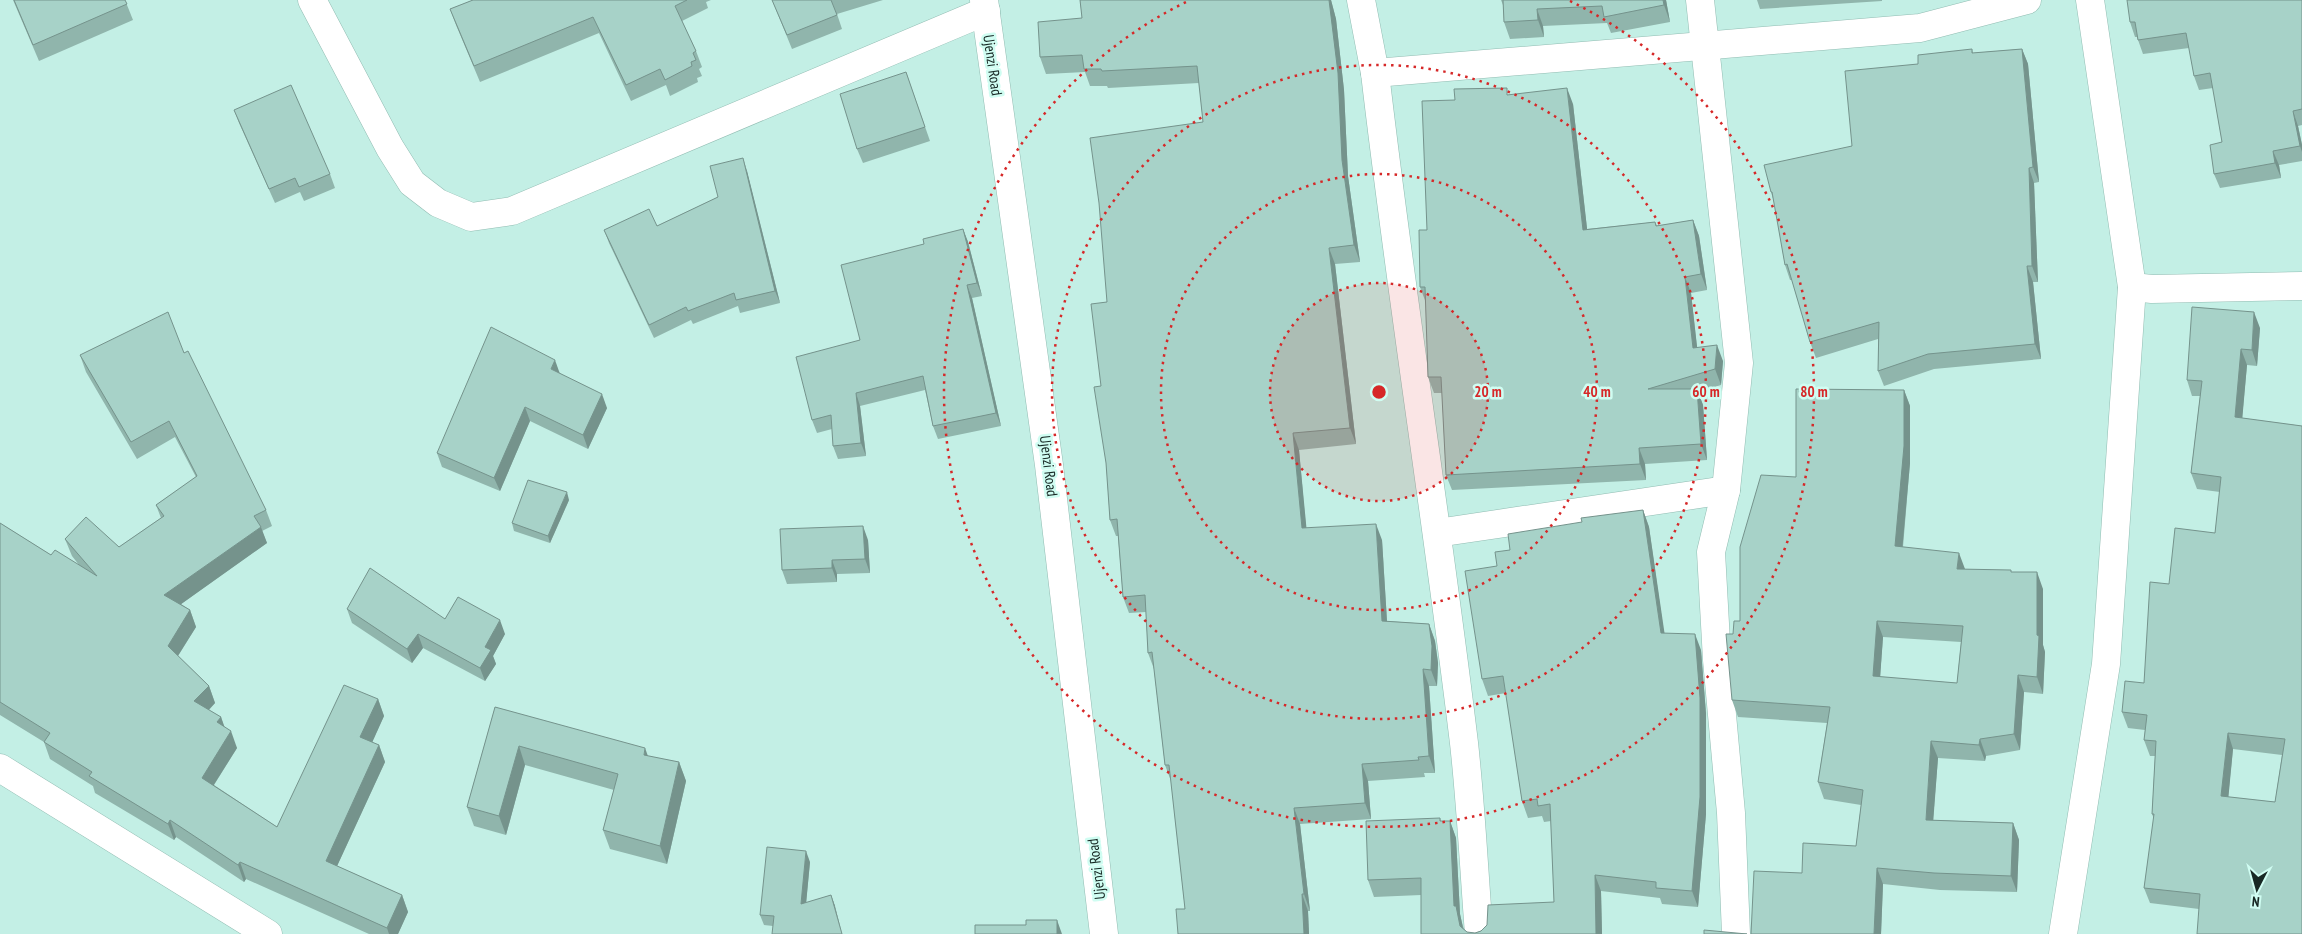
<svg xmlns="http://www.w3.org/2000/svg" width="2302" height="934" viewBox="0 0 2302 934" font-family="'PT Sans Narrow',sans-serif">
  <rect width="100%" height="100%" fill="#c3efe5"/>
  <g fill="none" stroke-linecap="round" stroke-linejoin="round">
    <g stroke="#91bcb2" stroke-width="29">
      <g id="minor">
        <polyline points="312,0 390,148 412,183 438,203 471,217 512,211 986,11"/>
        <polyline points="984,0 1049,465 1104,934"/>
        <polyline points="1361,0 1375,73 1920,28 2027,0"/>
        <polyline points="1700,0 1739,363 1726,490 1711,552 1717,660 1731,813 1736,934"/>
        <path d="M1375,73C1401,297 1437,519 1464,743C1471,806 1474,870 1479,934"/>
        <polyline points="2132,287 2152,289 2302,286"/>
        <polyline points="1437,533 1726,490"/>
        <polyline points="0,768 268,934"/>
        <polyline points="2063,934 2106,664 2132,287 2090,0"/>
      </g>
    </g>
    <use href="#minor" stroke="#fff" stroke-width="28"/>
  </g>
  <g fill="#90b5ac" fill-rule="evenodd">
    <polygon points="13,0 125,0 133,20 39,61"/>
    <polygon points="473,0 711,0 706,2 708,8 682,21 696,51 702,67 699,69 702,76 697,78 698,82 670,96 666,85 631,101 599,33 480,82 456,25 450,9"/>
    <polygon points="772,0 883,0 837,14 842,29 792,49"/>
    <polygon points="1080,0 1331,0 1336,19 1344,90 1348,176 1360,262 1335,264 1356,444 1299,450 1306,528 1382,540 1387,621 1429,624 1435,641 1438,663 1437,686 1429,686 1435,773 1424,773 1425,777 1368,781 1371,819 1300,824 1310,911 1308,911 1309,934 1178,934 1185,909 1171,781 1165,765 1154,669 1148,653 1146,612 1129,613 1123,597 1118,536 1116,536 1110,520 1101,386 1107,302 1203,122 1199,83 1108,88 1107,86 1090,86 1085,72 1046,74 1040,57 1082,18"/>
    <polygon points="1501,0 1666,0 1670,22 1611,33 1607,23 1543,26 1544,37 1510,39 1504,22 1503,5"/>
    <polygon points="1757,0 1882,0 1882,1 1760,9"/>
    <polygon points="2302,0 2302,125 2298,126 2302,145 2302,161 2279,165 2281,178 2220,188 2214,174 2222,142 2213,88 2199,90 2194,76 2189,48 2143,54 2137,37 2135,37 2130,22"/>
    <polygon points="1972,49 1973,53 2022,49 2028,64 2039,182 2034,183 2038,282 2033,282 2041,359 1934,369 1884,386 1878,371 1878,339 1816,358 1810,342 1792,280 1790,280 1785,265 1774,202 1771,192 1852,146 1918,64"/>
    <polygon points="906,72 930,141 863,163 857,149"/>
    <polygon points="1509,95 1573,104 1587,229 1655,222 1657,226 1693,220 1699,236 1707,290 1691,293 1697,348 1723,361 1721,385 1698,392 1703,405 1707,460 1645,464 1646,480 1452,490 1446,475 1442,393 1434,393 1428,377 1426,303 1420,287 1427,230 1455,100"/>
    <polygon points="234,110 330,174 335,188 304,201 300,192 275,203 239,123"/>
    <polygon points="747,171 780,303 740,313 738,306 693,324 691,320 654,338 609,243 604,230 657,226 718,197"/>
    <polygon points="963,229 968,242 982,296 972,298 1001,426 938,439 933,426 925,390 860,406 866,456 838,459 833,446 832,429 817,433 812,420 860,340 924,244"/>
    <path d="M2260,328L2257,366L2247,365L2242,418L2302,426V934L2199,909L2150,903L2144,888L2154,819L2152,814L2155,756H2150L2144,740L2145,730L2128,728L2122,712L2144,683L2169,584L2215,533L2220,492L2197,489L2191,473L2200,396H2192L2187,380ZM2233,749L2282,755L2275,802L2228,797Z"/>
    <polygon points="184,353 266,510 272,526 262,531 267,543 181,604 190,610 196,627 178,656 209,686 215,703 209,710 221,717 224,727 237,748 214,785 277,827 378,699 384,716 372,742 379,745 385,762 337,866 402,895 408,912 398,934 369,934 246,879 244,882 176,837 174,840 95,793 93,786 50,759 44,742 0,715 0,523 51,555 79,565 72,556 65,539 119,547 161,518 156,505 196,477 175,437 137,459 86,372 80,355"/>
    <polygon points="560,373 607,408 588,449 530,421 500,491 442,467 437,453"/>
    <path d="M1904,390L1910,406V463L1903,547L1965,569L2012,572L2043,589V645L2045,652L2043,694L2024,692L2020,750L1986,756L1985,761L1938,758L1933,820L2013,823L2019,840L2017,892L1940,890L1883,884L1881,934H1751L1802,873L1856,846L1861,805L1824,799L1818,782L1827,723L1738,717L1732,700L1733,634L1740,621L1796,477ZM1883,637L1961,642L1957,683L1880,677Z"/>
    <polygon points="569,500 550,543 514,531 512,523"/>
    <polygon points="1643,510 1649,527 1664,634 1701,650 1706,714 1706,814 1698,907 1662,904 1660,898 1601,891 1602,934 1421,934 1421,895 1374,897 1368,880 1440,818 1441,821 1450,821 1456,838 1460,914 1462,923 1464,929 1467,932 1475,933 1554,902 1551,821 1544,822 1542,816 1528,818 1522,801 1506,693 1488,696 1482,679 1497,566 1510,550 1582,522"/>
    <polygon points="868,540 870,573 837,574 837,582 787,584 782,570"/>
    <polygon points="347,609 445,619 505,634 493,656 496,664 485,681 423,648 412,663 352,623"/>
    <polygon points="495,707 648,756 679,762 686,781 667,864 610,849 603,830 614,790 525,765 506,835 474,826 467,807"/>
    <polygon points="810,862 806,903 831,895 835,906 773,926 764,925 760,915"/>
  </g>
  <g fill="#75938c">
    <polygon points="1329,0 1331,0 1336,19 1344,90 1348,176 1360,262 1354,245 1342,160"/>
    <polygon points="1663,0 1666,0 1670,22 1664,5"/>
    <polygon points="1537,9 1543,26 1544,37 1538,20"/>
    <polygon points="2022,49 2028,64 2039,182 2033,167"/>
    <polygon points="1567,88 1573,104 1589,246 1583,230"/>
    <polygon points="2293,111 2298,126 2302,145 2302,152 2300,146"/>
    <polygon points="2273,151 2279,165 2281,178 2275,163"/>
    <polygon points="743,158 747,171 780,303 775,291"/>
    <polygon points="2029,168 2034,183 2038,282 2032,266"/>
    <polygon points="1693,220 1699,236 1707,290 1701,274"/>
    <polygon points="963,229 968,242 982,296 977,283"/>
    <polygon points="1329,248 1335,264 1356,444 1350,428"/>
    <polygon points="2027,266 2033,282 2041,359 2035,344"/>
    <polygon points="1685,277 1691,293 1699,364 1693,348"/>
    <polygon points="967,285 972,298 1001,426 996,413"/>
    <polygon points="2254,312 2260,328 2257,366 2252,350"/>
    <polygon points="1717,345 1723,361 1721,385 1715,369"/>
    <polygon points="2241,349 2247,365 2241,433 2235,417"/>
    <polygon points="555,360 560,374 551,369"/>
    <polygon points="1697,389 1703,405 1707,460 1701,444"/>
    <polygon points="1904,390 1910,406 1910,463 1901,563 1895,546"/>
    <polygon points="856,393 860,406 866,456 861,443"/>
    <polygon points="602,394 607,408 588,449 583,435"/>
    <polygon points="525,407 530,421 500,491 494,478"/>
    <polygon points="1293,433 1299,450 1308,544 1302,528"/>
    <polygon points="1639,448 1645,464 1646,480 1640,464"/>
    <polygon points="567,492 569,500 550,543 548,536"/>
    <polygon points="1643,510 1649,527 1667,650 1661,633"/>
    <polygon points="1376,524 1382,540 1388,638 1382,621"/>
    <polygon points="863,526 868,540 870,573 865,559"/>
    <polygon points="261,527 267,543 170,612 164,595"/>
    <polygon points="1959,553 1965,569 1957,569"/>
    <polygon points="832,560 837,574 837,582 832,568"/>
    <polygon points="2037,572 2043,589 2043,645 2045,652 2043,694 2037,677"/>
    <polygon points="190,610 196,627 174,662 168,646"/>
    <polygon points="500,620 505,634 493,656 496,664 485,681 480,668 485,647"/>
    <polygon points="1877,621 1883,637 1879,693 1873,676"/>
    <polygon points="1429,624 1435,641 1438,663 1437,686 1431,670"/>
    <polygon points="418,634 423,648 412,663 407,649"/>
    <polygon points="1695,634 1701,650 1706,714 1706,814 1698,907 1692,891"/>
    <polygon points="1423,669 1429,686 1435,773 1429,756"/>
    <polygon points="2018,675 2024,692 2020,750 2014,734"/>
    <polygon points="209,686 215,703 201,718 194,701"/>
    <polygon points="378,699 384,716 367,754 360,737"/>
    <polygon points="221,717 227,734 217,722"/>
    <polygon points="231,731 237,748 208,794 202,778"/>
    <polygon points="2228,733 2233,749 2227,812 2221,796"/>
    <polygon points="1980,739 1986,756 1985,761 1979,745"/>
    <polygon points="1931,741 1938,758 1932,837 1926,820"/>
    <polygon points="379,745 385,762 332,877 326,861"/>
    <polygon points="519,746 525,765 506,835 499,816"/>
    <polygon points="645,748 652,767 644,755"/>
    <polygon points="679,762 686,781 667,864 660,846"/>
    <polygon points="1362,764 1368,781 1371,819 1365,803"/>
    <polygon points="1294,808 1300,824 1310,911 1304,894"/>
    <polygon points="170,820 176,837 174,840 168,824"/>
    <polygon points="1450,821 1456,838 1460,914 1462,923 1464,934 1463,934 1454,906"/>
    <polygon points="2013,823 2019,840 2017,892 2011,876"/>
    <polygon points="806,851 810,862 805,915 801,904"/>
    <polygon points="240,862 246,879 244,882 238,865"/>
    <polygon points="1877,868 1883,884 1881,934 1874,934"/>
    <polygon points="1595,875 1601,891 1602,934 1596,934"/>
    <polygon points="1302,894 1308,911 1309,934 1304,934"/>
    <polygon points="402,895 408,912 398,934 389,934 387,928"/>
    <polygon points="831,895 835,906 842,934"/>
    <polygon points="1057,920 1062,934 1057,934"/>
  </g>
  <g fill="#a7d2c8" stroke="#75938c" fill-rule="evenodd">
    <polygon points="14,0 125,0 127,4 33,45"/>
    <polygon points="473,0 687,0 675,6 696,51 693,53 696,60 691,62 692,66 665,80 660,69 626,85 593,17 474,66 450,9"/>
    <polygon points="772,0 831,0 837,15 787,35"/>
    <polygon points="1080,0 1329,0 1338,73 1342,160 1354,245 1329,248 1350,428 1293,433 1302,528 1376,524 1382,621 1429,624 1432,646 1431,670 1423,669 1429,756 1418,757 1419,760 1362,764 1365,803 1294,808 1304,894 1302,894 1304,934 1178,934 1176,909 1185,909 1169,765 1165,765 1152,652 1148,653 1145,595 1123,597 1117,519 1110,520 1106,463 1094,387 1101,386 1091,304 1107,302 1099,203 1090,138 1203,122 1197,66 1102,71 1101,69 1084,69 1082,55 1040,57 1038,22 1082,18"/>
    <polygon points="1503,0 1663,0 1664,5 1604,17 1602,6 1537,9 1538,20 1504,22"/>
    <polygon points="2127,0 2302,0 2302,109 2293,111 2300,146 2273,151 2275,163 2214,174 2210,145 2222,142 2210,73 2194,76 2186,33 2138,40 2135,22 2130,22"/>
    <polygon points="1972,49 1972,53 2022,49 2033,167 2029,168 2032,266 2027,266 2035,344 1928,354 1878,371 1879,322 1810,342 1787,264 1785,265 1772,192 1771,192 1764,165 1852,146 1845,71 1918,64 1918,55"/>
    <polygon points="906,72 925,127 857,149 840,94"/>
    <polygon points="291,85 330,174 299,187 295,178 269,189 234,110"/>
    <polygon points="1507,88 1507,95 1567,88 1583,230 1655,222 1656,226 1693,220 1701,274 1685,277 1693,348 1717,345 1715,369 1648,389 1697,389 1701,444 1639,448 1640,464 1446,475 1441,377 1428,377 1425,287 1420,287 1419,230 1427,230 1422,101 1455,100 1454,89"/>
    <polygon points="743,158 775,291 736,300 734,293 688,311 686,307 649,325 604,230 649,209 657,226 718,197 710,166"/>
    <polygon points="963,229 977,283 967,285 996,413 933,426 923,376 856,393 861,443 833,446 831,415 812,420 796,357 860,340 841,265 924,244 923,239"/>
    <path d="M2192,307L2254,312L2252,350L2241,349L2235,417L2302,426V934H2197L2200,894L2144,888L2154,814H2152L2156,741L2144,740L2147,715L2122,712L2125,681L2144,683L2150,582L2169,584L2175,528L2215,533L2221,477L2191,473L2202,381L2187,380ZM2228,733L2285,739L2275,802L2221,796Z"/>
    <polygon points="168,312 184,353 188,351 266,510 254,516 261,527 164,595 190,610 168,646 209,686 194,701 221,717 217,722 231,731 202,778 277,827 344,685 378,699 360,737 379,745 326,861 402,895 387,928 240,862 238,865 170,820 168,824 89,776 92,772 44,742 50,733 0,702 0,523 51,555 55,550 97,576 65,539 86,517 119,547 164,516 156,505 197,476 169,421 131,442 80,355"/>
    <polygon points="491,327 555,360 551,369 602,394 583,435 525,407 494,478 437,453"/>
    <path d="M1796,389L1904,390V446L1895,546L1959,553L1957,569L2011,570V572H2037V635L2039,636L2037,677L2018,675L2014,734L1980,739L1979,745L1931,741L1926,820L2013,823L2011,876L1934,873L1877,868L1874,934H1751L1754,871L1802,873L1803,843L1856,846L1863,790L1818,782L1830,707L1732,700L1726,634H1733L1734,621H1740V547L1761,475L1796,477ZM1877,621L1963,626L1957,683L1873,676Z"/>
    <polygon points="528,480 567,492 548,536 512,523"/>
    <polygon points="1643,510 1661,633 1695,634 1700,698 1700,797 1692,891 1656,888 1656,882 1595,875 1596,934 1421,934 1421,878 1368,880 1366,821 1440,818 1440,821 1450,821 1454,906 1456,906 1460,926 1467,932 1475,933 1481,931 1487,925 1488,905 1554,902 1550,804 1538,806 1537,799 1522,801 1503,676 1482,679 1465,571 1497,566 1495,552 1510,550 1508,534 1582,522 1581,518"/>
    <polygon points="863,526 865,559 832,560 832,568 782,570 780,529"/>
    <polygon points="370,568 445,619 458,597 500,620 485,647 491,650 480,668 418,634 407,649 347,609"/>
    <polygon points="495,707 645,748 644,755 679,762 660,846 603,830 618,774 519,746 499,816 467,807"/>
    <polygon points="767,847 806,851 801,904 831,895 842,934 772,934 774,916 760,915"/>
    <polygon points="1026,920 1057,920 1057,934 975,934 975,925 1026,925"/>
    <polygon points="1704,930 1747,934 1704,934"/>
  </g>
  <circle cx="1379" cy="392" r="109" fill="#d62828" fill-opacity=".12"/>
  <g fill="none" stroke="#d62828" stroke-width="2.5" stroke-dasharray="2.5 5">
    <circle cx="1379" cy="392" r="109"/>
    <circle cx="1379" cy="392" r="218"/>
    <circle cx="1379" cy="392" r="327"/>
    <path d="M1570 1A435 435 0 1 1 1188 1"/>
  </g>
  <g text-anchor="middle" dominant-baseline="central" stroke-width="5" stroke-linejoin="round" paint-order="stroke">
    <g font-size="15" fill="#172824" stroke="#d0fdf2">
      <text transform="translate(993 65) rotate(82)">Ujenzi Road</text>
      <text transform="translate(1049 466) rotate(83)">Ujenzi Road</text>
      <text transform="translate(1096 869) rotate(-97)">Ujenzi Road</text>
    </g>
  </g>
  <circle cx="1379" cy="392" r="8" fill="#d62828" stroke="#d0fdf2" stroke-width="2.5"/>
  <g font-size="15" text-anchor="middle" font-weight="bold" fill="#d62828" stroke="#d0fdf2" stroke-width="5" stroke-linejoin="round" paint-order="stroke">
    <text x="1488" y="397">20 m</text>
    <text x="1597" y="397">40 m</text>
    <text x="1706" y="397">60 m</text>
    <text x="1814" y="397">80 m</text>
  </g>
  <g transform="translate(2257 889) rotate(186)" stroke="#d0fdf2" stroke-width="4" paint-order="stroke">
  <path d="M0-4L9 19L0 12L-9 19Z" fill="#172824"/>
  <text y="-8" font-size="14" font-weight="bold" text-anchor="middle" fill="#172824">N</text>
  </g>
</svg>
